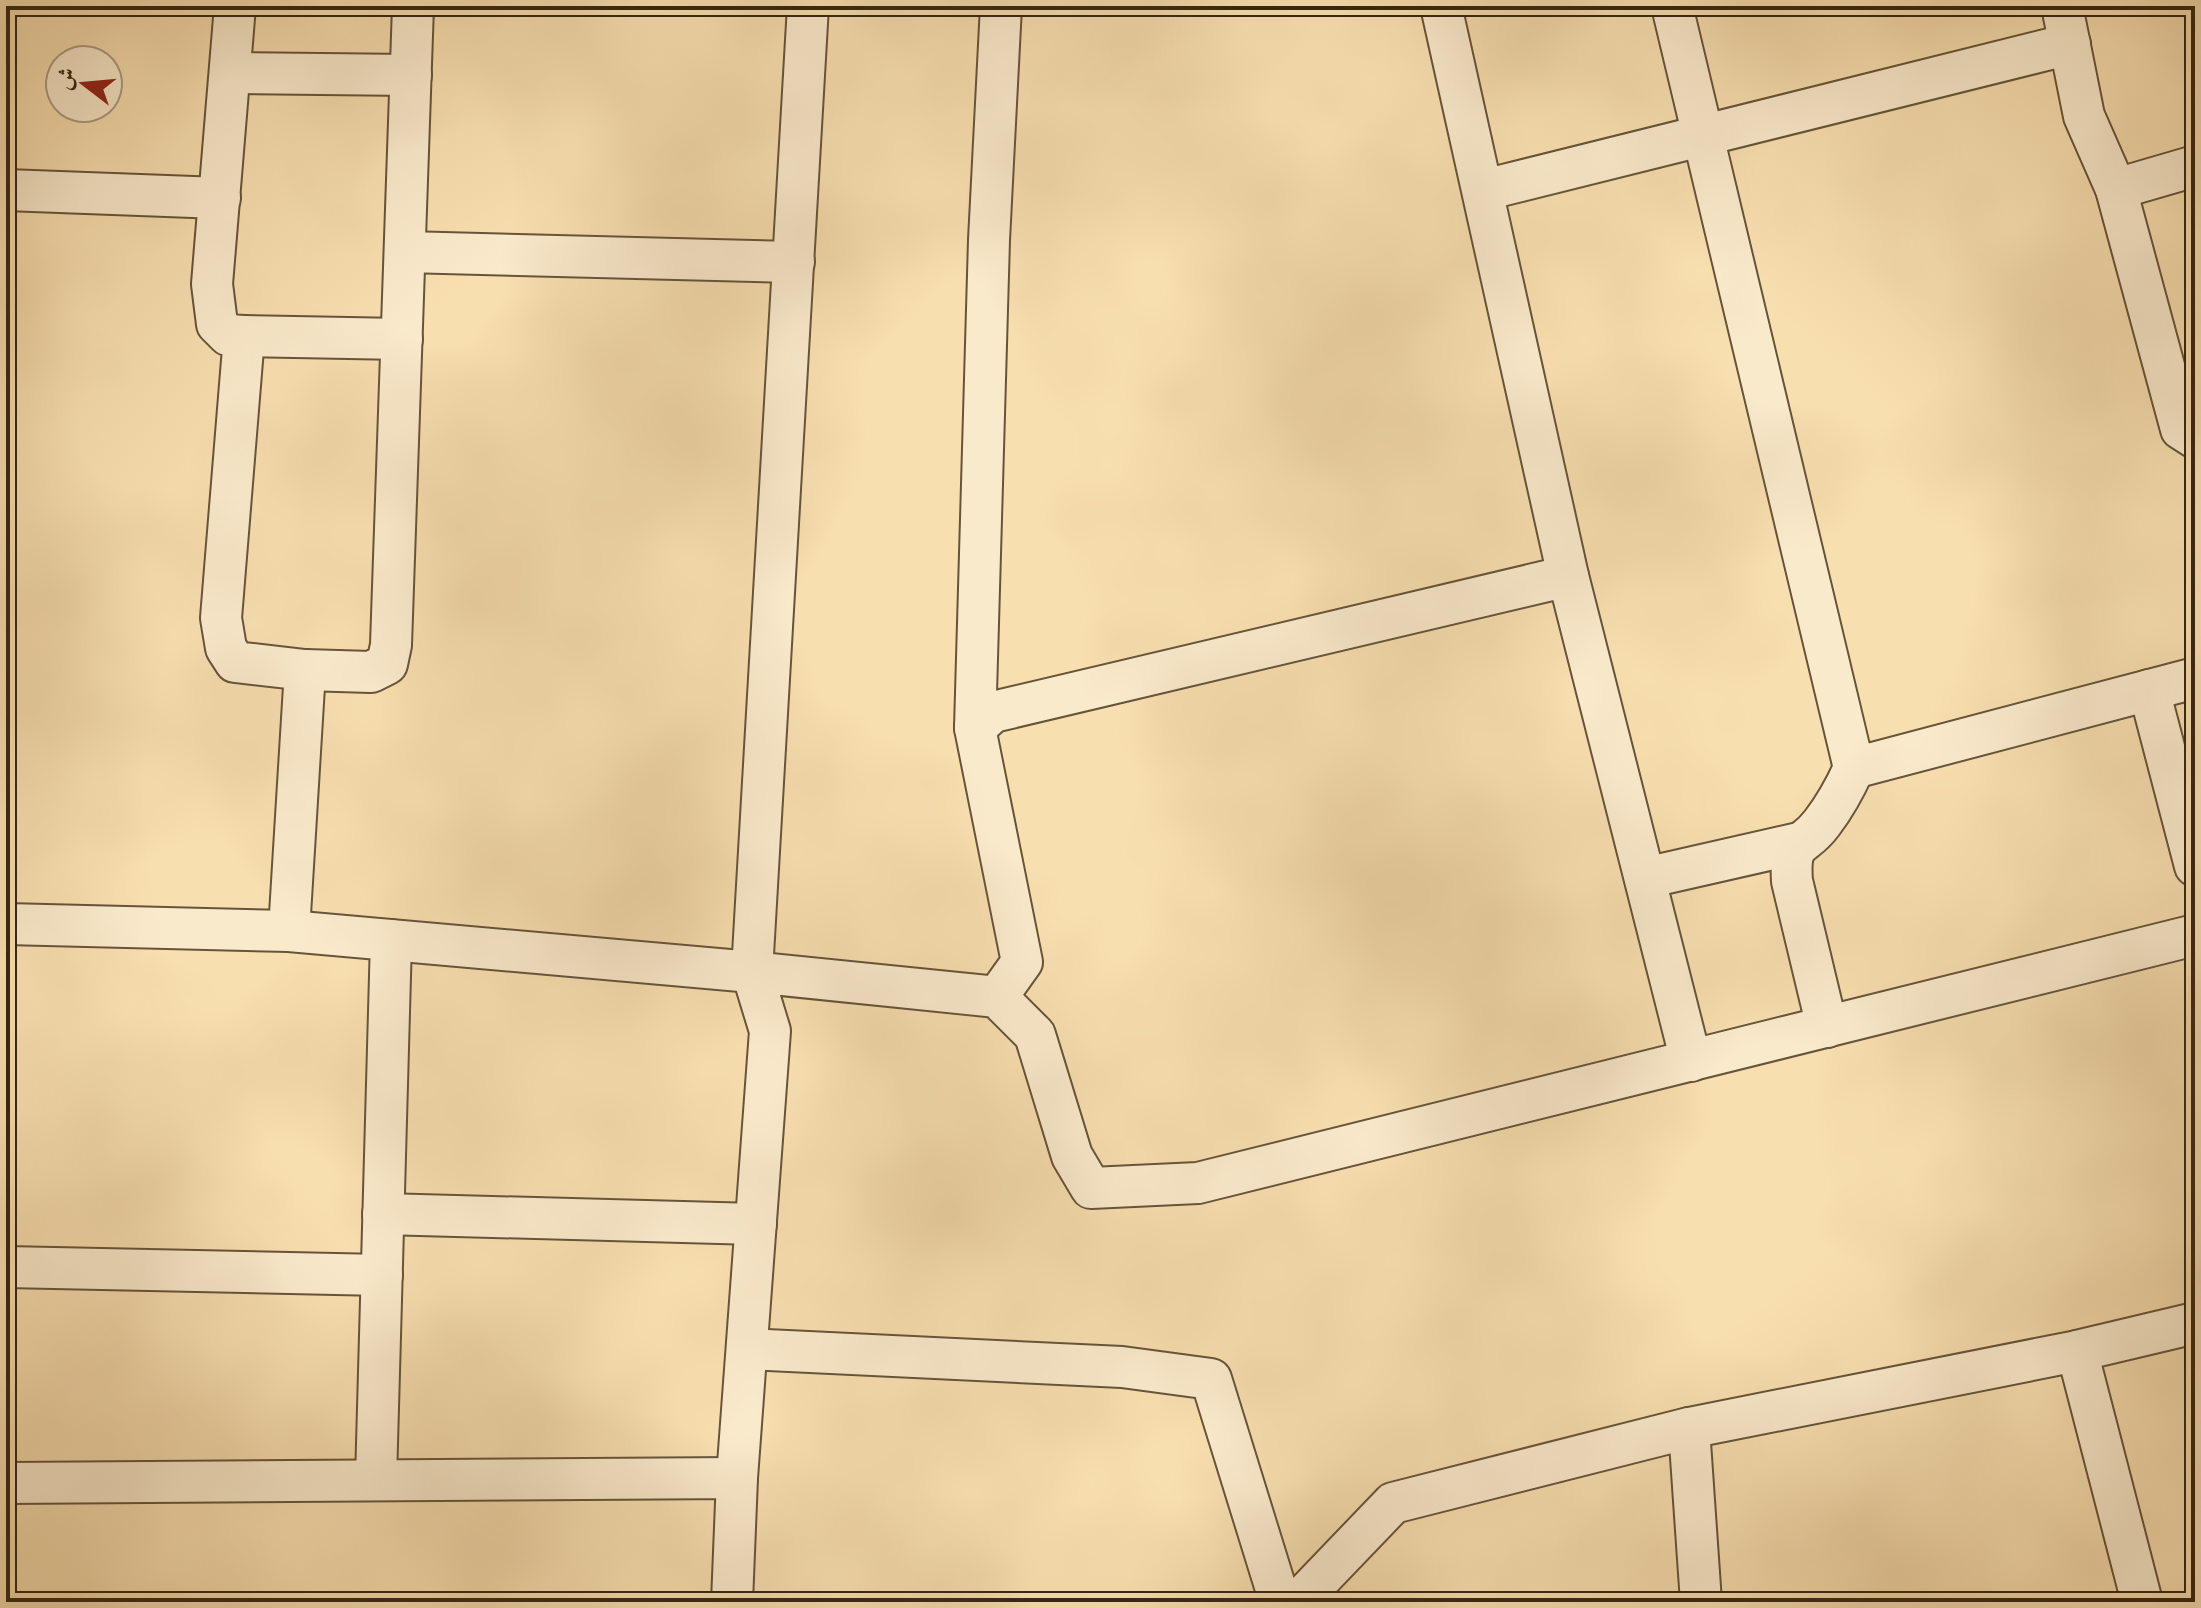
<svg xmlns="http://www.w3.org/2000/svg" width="2201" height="1608" viewBox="0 0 2201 1608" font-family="'Libre Bodoni',Amiri,serif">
  <rect width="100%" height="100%" fill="#f8dfb0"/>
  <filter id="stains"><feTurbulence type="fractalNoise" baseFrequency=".0025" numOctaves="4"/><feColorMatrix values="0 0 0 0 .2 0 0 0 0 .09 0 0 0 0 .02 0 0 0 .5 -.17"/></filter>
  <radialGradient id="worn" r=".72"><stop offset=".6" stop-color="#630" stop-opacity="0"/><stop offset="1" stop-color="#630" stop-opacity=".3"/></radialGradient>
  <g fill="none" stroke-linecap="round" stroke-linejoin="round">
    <g stroke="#66543a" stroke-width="44">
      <g id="minor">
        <polyline points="235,6 212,284 217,324 228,335 244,336 221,618 226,648 235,662 305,670 289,931"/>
        <polyline points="1441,6 1568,576"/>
        <polyline points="1672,6 1854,768 2195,678"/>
        <polyline points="2062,6 2084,116 2116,189 2181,429 2195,438"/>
        <polyline points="231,73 411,75"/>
        <polyline points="2116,189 2195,166"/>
        <polyline points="6,190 220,198"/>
        <polyline points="1484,190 2070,44"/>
        <polyline points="405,252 794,262"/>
        <polyline points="244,336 402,339"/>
        <polyline points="305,670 371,672 387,664 391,645 413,6"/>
        <polyline points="2149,690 2195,866"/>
        <polyline points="975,728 989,240 1001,6"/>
        <polyline points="1645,878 1799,843"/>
        <polyline points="6,924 289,931 752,972 808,6"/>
        <polyline points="997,997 1022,962 975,728 993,712 1568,576 1691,1061"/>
        <path d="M1827,1027L1792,881C1789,837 1802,850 1822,823C1835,806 1845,788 1854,768"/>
        <polyline points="383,1214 756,1224"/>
        <polyline points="6,1267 382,1275"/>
        <polyline points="747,1349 1122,1367 1211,1379 1280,1602"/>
        <polyline points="2077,1351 2142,1602"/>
        <polyline points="1689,1428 1701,1602"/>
        <polyline points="737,1478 770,1031 752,972 997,997 1035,1035 1072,1156 1091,1188 1198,1183 2195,935"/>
        <polyline points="376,1480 391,940"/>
        <polyline points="6,1483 737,1478 732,1602"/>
        <polyline points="1298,1602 1393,1503 1689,1428 2077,1351 2195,1323"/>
      </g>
    </g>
    <use href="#minor" stroke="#faeacc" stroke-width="40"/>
  </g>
  <rect width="2201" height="1608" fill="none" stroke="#f8dfb0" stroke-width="32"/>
  <rect x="8" y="8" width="2185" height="1592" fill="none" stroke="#352612" stroke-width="4"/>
  <rect x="16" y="16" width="2169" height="1576" fill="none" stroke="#352612" stroke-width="2"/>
  <g transform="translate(84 84) rotate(286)"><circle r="38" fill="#faeacc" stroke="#ab9c82" stroke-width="2"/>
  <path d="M0-6L14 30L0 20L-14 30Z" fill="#8f2418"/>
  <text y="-12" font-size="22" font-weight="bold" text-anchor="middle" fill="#352612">ش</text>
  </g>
  <rect width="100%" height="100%" filter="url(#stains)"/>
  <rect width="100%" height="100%" fill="url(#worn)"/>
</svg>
